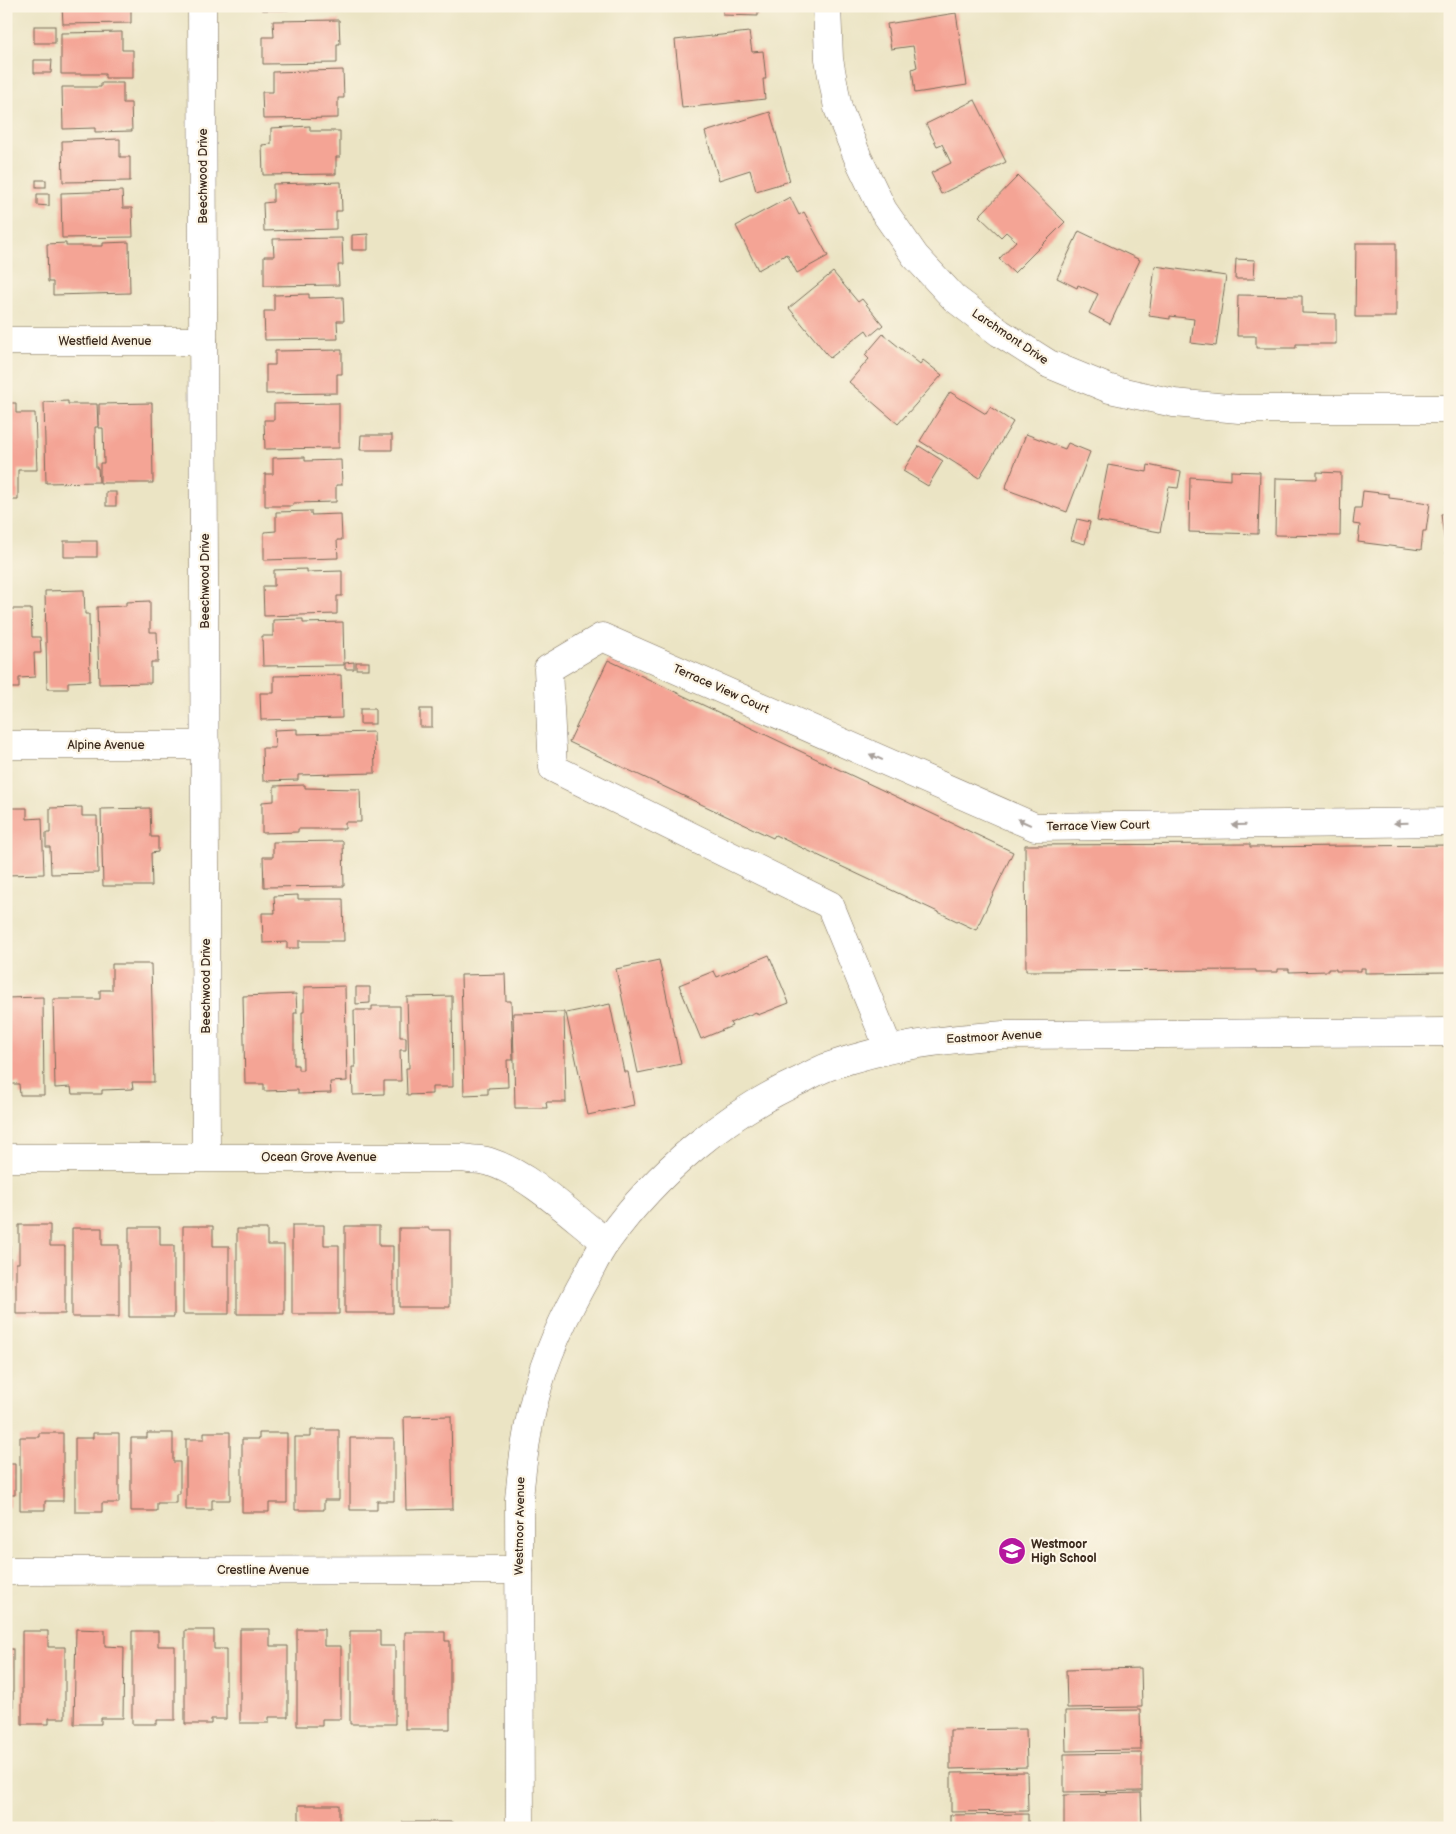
<svg xmlns="http://www.w3.org/2000/svg" width="1456" height="1834" viewBox="0 0 1456 1834" font-family="'Balsamiq Sans',sans-serif">
  <rect width="100%" height="100%" fill="#fcf5e5"/>
  <filter id="ink" filterUnits="userSpaceOnUse"><feTurbulence type="fractalNoise" baseFrequency=".02" numOctaves="2"/><feDisplacementMap in="SourceGraphic" scale="10" xChannelSelector="R" yChannelSelector="G"/><feConvolveMatrix kernelMatrix="1 2 1 2 8 2 1 2 1" color-interpolation-filters="sRGB"/></filter>
  <filter id="wash" filterUnits="userSpaceOnUse"><feTurbulence type="fractalNoise" baseFrequency=".0096" numOctaves="4" result="noise"/><feDisplacementMap in="SourceGraphic" scale="20" xChannelSelector="R" yChannelSelector="G"/><feGaussianBlur stdDeviation="1.12" result="paint"/><feColorMatrix in="noise" values="0 0 0 0 0 0 0 0 0 0 0 0 0 0 0 0 0 1.4 0 .05"/><feComposite in="paint" operator="in"/></filter>
  <g filter="url(#wash)">
    <rect width="100%" height="100%" fill="#ebe4c4"/>
    <g id="blocks">
      <g fill="#f4a495">
        <polygon points="62,6 131,6 131,23 63,24"/>
        <rect x="262" y="6" width="26" height="4"/>
        <polygon points="723,6 758,6 758,16 723,15"/>
        <polygon points="956,13 967,85 915,93 912,69 917,67 913,46 891,49 887,24"/>
        <polygon points="339,20 340,44 337,44 337,63 263,64 263,37 274,37 273,21"/>
        <rect x="34" y="26" width="21" height="17"/>
        <polygon points="122,32 122,50 133,50 133,78 105,78 105,74 61,74 61,33"/>
        <polygon points="749,32 752,52 763,51 766,79 763,79 765,99 682,108 675,40"/>
        <polygon points="34,60 52,60 51,73 34,73"/>
        <polygon points="343,70 344,98 338,98 338,118 263,119 262,92 273,92 273,72"/>
        <polygon points="101,83 123,83 123,103 131,103 132,131 95,132 95,128 63,129 62,87 101,87"/>
        <polygon points="975,100 1006,162 941,194 931,173 951,163 942,144 937,146 926,124"/>
        <polygon points="770,112 790,181 756,191 750,170 719,180 705,132"/>
        <polygon points="310,126 310,131 340,131 340,157 336,157 336,174 263,175 262,145 271,144 271,128"/>
        <polygon points="120,139 120,157 130,157 130,181 63,182 62,141"/>
        <polygon points="1018,176 1065,222 1014,273 999,259 1016,241 1006,232 1001,237 979,216"/>
        <rect x="36" y="180" width="10" height="7"/>
        <polygon points="341,182 342,211 336,211 336,229 264,231 263,203 273,202 273,184"/>
        <polygon points="122,191 123,208 132,208 133,237 62,238 61,193"/>
        <polygon points="37,194 49,194 49,206 37,205"/>
        <polygon points="790,197 799,215 804,212 828,256 797,273 787,254 758,270 736,226"/>
        <polygon points="1079,231 1140,260 1110,324 1089,313 1098,294 1078,285 1077,288 1057,278"/>
        <polygon points="368,234 368,250 352,250 352,235"/>
        <polygon points="342,238 343,265 338,265 339,285 264,286 264,256 274,256 273,239"/>
        <polygon points="129,242 130,293 53,295 53,282 48,282 47,244 66,243 66,246 103,246 103,243"/>
        <polygon points="1356,243 1396,243 1396,317 1355,317"/>
        <polygon points="1236,259 1255,260 1254,279 1235,279"/>
        <polygon points="1155,266 1226,276 1216,346 1191,343 1194,319 1170,316 1170,319 1149,316"/>
        <polygon points="833,272 858,302 862,299 883,325 870,336 866,330 830,358 789,308"/>
        <polygon points="309,294 309,298 343,297 344,321 337,321 338,339 265,340 264,311 274,311 274,295"/>
        <polygon points="1238,295 1302,296 1302,313 1336,314 1336,344 1296,344 1296,348 1256,348 1256,336 1237,336"/>
        <polygon points="883,334 920,364 923,360 942,375 898,424 849,382 869,359 865,355"/>
        <polygon points="342,350 342,374 337,374 337,393 266,394 266,365 275,365 275,351"/>
        <polygon points="950,392 986,414 990,407 1013,422 979,478 920,441"/>
        <polygon points="68,401 68,404 97,404 98,427 95,427 96,468 98,468 99,482 46,483 44,402"/>
        <polygon points="6,403 16,403 16,413 35,413 37,470 18,470 18,500 6,500"/>
        <polygon points="152,403 153,483 100,483 100,463 104,463 103,428 99,428 99,404"/>
        <polygon points="339,403 339,448 265,449 264,420 274,420 274,404"/>
        <polygon points="1026,434 1065,449 1068,443 1090,452 1067,512 1005,489"/>
        <polygon points="361,435 392,435 392,450 360,450"/>
        <polygon points="919,446 943,461 928,486 903,471"/>
        <polygon points="305,457 305,461 341,460 342,485 336,485 336,502 293,503 293,506 265,506 265,474 273,474 273,458"/>
        <polygon points="1108,465 1147,472 1148,465 1181,472 1178,488 1169,487 1160,532 1097,521"/>
        <polygon points="1231,471 1260,472 1258,534 1189,532 1190,477 1231,480"/>
        <polygon points="1317,472 1341,473 1340,536 1275,535 1276,478 1317,479"/>
        <polygon points="1363,491 1389,494 1389,498 1430,503 1426,531 1423,531 1421,550 1358,542 1360,525 1353,524 1355,508 1361,508"/>
        <rect x="106" y="492" width="10" height="14"/>
        <polygon points="311,511 311,515 341,514 342,540 337,540 338,558 264,560 264,532 276,531 276,512"/>
        <polygon points="1450,513 1450,573 1449,574 1441,514"/>
        <polygon points="1077,519 1090,522 1085,544 1071,540"/>
        <rect x="64" y="541" width="33" height="16"/>
        <polygon points="307,569 307,572 342,571 342,596 337,596 337,614 264,616 263,586 274,586 274,570"/>
        <polygon points="84,590 85,614 89,614 90,681 68,682 68,689 47,689 45,591"/>
        <polygon points="150,601 150,632 157,632 158,662 151,662 151,683 99,684 97,607 126,606 126,602"/>
        <polygon points="8,609 31,609 32,637 40,637 41,653 34,653 35,677 19,678 19,688 6,688 6,614 8,614"/>
        <polygon points="303,619 303,623 343,622 344,665 263,666 262,636 273,636 273,620"/>
        <polygon points="608,660 1013,852 976,930 775,835 773,838 569,742"/>
        <polygon points="354,662 354,669 345,669 345,663"/>
        <rect x="356" y="662" width="13" height="7"/>
        <polygon points="341,675 342,718 261,720 260,693 274,693 274,676"/>
        <rect x="360" y="709" width="15" height="15"/>
        <rect x="420" y="709" width="12" height="18"/>
        <polygon points="297,729 297,734 374,732 375,773 298,775 298,780 263,781 262,748 275,748 274,730"/>
        <polygon points="305,785 305,788 360,789 361,822 345,822 345,829 298,829 298,832 262,833 262,802 274,801 274,786"/>
        <polygon points="82,807 82,816 97,816 98,873 51,874 50,847 46,847 46,833 50,833 50,808"/>
        <polygon points="6,808 27,808 27,819 42,818 44,874 6,875"/>
        <polygon points="150,808 151,837 158,837 158,852 151,853 152,886 103,886 101,809"/>
        <polygon points="343,841 344,886 264,887 263,857 273,857 273,842"/>
        <polygon points="1250,844 1250,847 1450,845 1450,972 1365,973 1365,968 1361,968 1361,971 1336,971 1336,969 1328,969 1328,971 1289,972 1289,969 1278,969 1278,972 1256,972 1256,970 1026,971 1025,845"/>
        <polygon points="298,895 298,899 343,899 344,941 299,941 299,948 287,948 287,942 263,943 262,913 275,913 274,896"/>
        <polygon points="769,955 789,1003 758,1015 756,1012 730,1023 732,1026 701,1039 679,985 714,971 717,977"/>
        <polygon points="659,960 681,1064 638,1073 616,969"/>
        <polygon points="112,964 151,964 154,1082 132,1082 133,1089 102,1090 102,1094 72,1094 71,1087 55,1088 53,999 100,999 100,990 112,990"/>
        <polygon points="505,974 506,1001 511,1001 513,1060 507,1060 508,1087 488,1088 488,1094 464,1095 461,975"/>
        <polygon points="345,986 347,1081 330,1082 331,1093 298,1094 298,1090 264,1091 264,1084 245,1084 243,996 296,994 297,1013 294,1013 294,1065 298,1065 298,1070 303,1070 302,1012 304,1012 304,987"/>
        <polygon points="356,987 370,987 370,1003 356,1004"/>
        <polygon points="452,996 453,1087 432,1087 432,1094 407,1095 406,1068 409,1068 407,997"/>
        <polygon points="43,997 44,1095 20,1095 19,1084 6,1084 6,998"/>
        <polygon points="610,1004 624,1072 628,1072 634,1105 588,1115 566,1013"/>
        <polygon points="372,1006 400,1006 400,1037 406,1037 406,1050 400,1050 401,1081 384,1081 384,1094 353,1095 352,1067 355,1067 354,1010 372,1010"/>
        <polygon points="564,1012 566,1102 546,1102 547,1108 515,1108 513,1013"/>
        <polygon points="19,1225 50,1225 50,1246 65,1246 65,1314 16,1314 16,1263 19,1263"/>
        <polygon points="292,1225 324,1225 324,1245 339,1245 339,1314 292,1314"/>
        <polygon points="183,1226 213,1226 213,1246 229,1246 229,1314 183,1314"/>
        <polygon points="345,1226 379,1226 379,1246 393,1246 393,1313 345,1313"/>
        <polygon points="129,1227 160,1227 160,1245 174,1245 174,1317 129,1317"/>
        <polygon points="72,1228 102,1228 102,1245 119,1245 119,1317 72,1317"/>
        <polygon points="399,1228 429,1228 429,1230 450,1230 450,1307 399,1307"/>
        <polygon points="237,1229 267,1229 267,1245 284,1245 284,1314 237,1314"/>
        <rect x="6" y="1246" width="4" height="67"/>
        <polygon points="451,1416 453,1509 406,1510 404,1417"/>
        <polygon points="311,1430 339,1430 339,1500 324,1500 324,1510 295,1510 295,1437 311,1437"/>
        <polygon points="204,1432 230,1432 230,1500 212,1500 212,1510 186,1510 186,1439 204,1439"/>
        <polygon points="39,1433 63,1433 63,1501 45,1501 45,1510 20,1510 20,1437 39,1437"/>
        <polygon points="93,1433 119,1433 119,1503 102,1503 102,1512 75,1512 75,1438 93,1438"/>
        <polygon points="147,1433 173,1433 173,1462 180,1462 180,1494 176,1494 176,1503 157,1503 157,1511 131,1511 131,1438 147,1438"/>
        <polygon points="259,1433 287,1433 287,1503 269,1503 269,1512 242,1512 242,1439 259,1439"/>
        <polygon points="350,1438 394,1438 394,1501 377,1501 377,1510 350,1510"/>
        <polygon points="6,1464 15,1464 15,1495 10,1495 10,1507 6,1507"/>
        <polygon points="76,1629 105,1630 105,1646 124,1647 123,1718 101,1718 101,1724 74,1724"/>
        <polygon points="240,1629 270,1629 270,1646 288,1646 288,1717 269,1717 269,1723 240,1723"/>
        <polygon points="297,1629 324,1629 324,1646 341,1646 341,1719 322,1719 322,1726 297,1726"/>
        <polygon points="185,1630 214,1630 214,1649 226,1649 226,1719 211,1719 211,1724 185,1724"/>
        <polygon points="22,1631 48,1631 48,1647 65,1647 65,1718 49,1718 49,1724 22,1724"/>
        <polygon points="132,1631 158,1631 158,1646 175,1646 175,1720 157,1720 157,1724 132,1724"/>
        <polygon points="350,1631 380,1631 380,1646 395,1646 395,1724 350,1724"/>
        <polygon points="405,1632 445,1632 445,1641 450,1641 450,1729 405,1729"/>
        <rect x="6" y="1649" width="7" height="69"/>
        <polygon points="1141,1668 1142,1707 1067,1708 1066,1670"/>
        <polygon points="1140,1710 1141,1750 1066,1751 1065,1711"/>
        <polygon points="1026,1729 1027,1767 950,1769 950,1730"/>
        <polygon points="1142,1753 1142,1791 1064,1792 1064,1754"/>
        <polygon points="1027,1772 1028,1811 951,1812 951,1773"/>
        <polygon points="1141,1793 1142,1828 1064,1828 1064,1795"/>
        <rect x="299" y="1805" width="40" height="23"/>
        <polygon points="1028,1814 1028,1828 950,1828 950,1815"/>
        <rect x="403" y="1822" width="49" height="6"/>
        <rect x="189" y="1826" width="24" height="2"/>
        <rect x="354" y="1826" width="27" height="2"/>
      </g>
    </g>
  </g>
  <g filter="url(#ink)">
    <use href="#blocks" fill-opacity="0" stroke="#796b58" stroke-width="1"/>
    <g fill="none" stroke-linecap="round" stroke-linejoin="round">
      <g stroke="#796b58" stroke-width="29">
        <g id="street">
          <polyline points="202,6 206,1157"/>
          <polyline points="827,6 829,59 838,108 858,158 883,210 915,256 954,298 1000,333 1049,364 1110,389 1174,403 1239,409 1450,409"/>
          <polyline points="6,341 203,341"/>
          <polyline points="6,745 206,745"/>
          <polyline points="889,1049 830,905 553,768 548,669 602,637 1035,827 1450,822"/>
          <path d="M6,1158H463C472,1160 482,1159 490,1162C530,1175 572,1216 606,1242"/>
          <polyline points="6,1571 519,1570"/>
        </g>
      </g>
      <g stroke="#796b58" stroke-width="29">
        <path id="secondary" d="M520,1828L519,1499C522,1465 526,1432 535,1398C546,1353 567,1310 590,1270C595,1260 600,1250 607,1241C657,1172 725,1114 803,1079C812,1074 821,1069 830,1066C887,1046 945,1039 1004,1035L1450,1032"/>
      </g>
      <use href="#street" stroke="#fff" stroke-width="28"/>
      <use href="#secondary" stroke="#fff" stroke-width="28"/>
    </g>
    <defs><path id="oneway-solid" d="M-6-.8H1V-3.2L6.5 0L1 3.2V.8H-6Z" transform="scale(1.25)"/></defs>
    <g fill="#a79f9a">
      <use href="#oneway-solid" transform="translate(876 757) rotate(-156)"/>
      <use href="#oneway-solid" transform="translate(1024 822) rotate(-156)"/>
      <use href="#oneway-solid" transform="translate(1401 823) rotate(179)"/>
      <use href="#oneway-solid" transform="translate(1239 825) rotate(179)"/>
    </g>
  </g>
  <defs>
    <g id="school-disc" transform="scale(1.4375)"><circle r="9.5" fill="#b5179e" stroke="#fcf5e5"/><path d="M0-5L7-2L0 1L-7-2ZM-4 1L0 2.5L4 1V4Q0 6-4 4Z" fill="#fff"/></g>
  </defs>
  <g fill-rule="evenodd">
    <use href="#school-disc" x="1012" y="1551"/>
  </g>
  <g text-anchor="middle" dominant-baseline="central" stroke-width="4.5" stroke-linejoin="round" paint-order="stroke">
    <g font-size="12" fill="#3b2a1e" stroke="#fcf5e5">
      <text transform="translate(203 176) rotate(-90)">Beechwood Drive</text>
      <text transform="translate(1010 337) rotate(34)">Larchmont Drive</text>
      <text x="105" y="341">Westfield Avenue</text>
      <text transform="translate(205 581) rotate(-90)">Beechwood Drive</text>
      <text transform="translate(721 689) rotate(24)">Terrace View Court</text>
      <text x="106" y="745">Alpine Avenue</text>
      <text transform="translate(1098 826) rotate(-1)">Terrace View Court</text>
      <text transform="translate(206 986) rotate(-90)">Beechwood Drive</text>
      <text transform="translate(994 1037) rotate(-3)">Eastmoor Avenue</text>
      <text x="319" y="1157">Ocean Grove Avenue</text>
      <text transform="translate(520 1526) rotate(-89)">Westmoor Avenue</text>
      <text x="263" y="1570">Crestline Avenue</text>
    </g>
    <g font-size="12" font-weight="bold" fill="#3b2a1e" stroke="#fcf5e5" text-anchor="start">
      <text x="1031" y="1544">Westmoor<tspan x="1031" dy="14">High School</tspan></text>
    </g>
  </g>
  <rect width="1456" height="1834" fill="none" stroke="#fcf5e5" stroke-width="25"/>
</svg>
